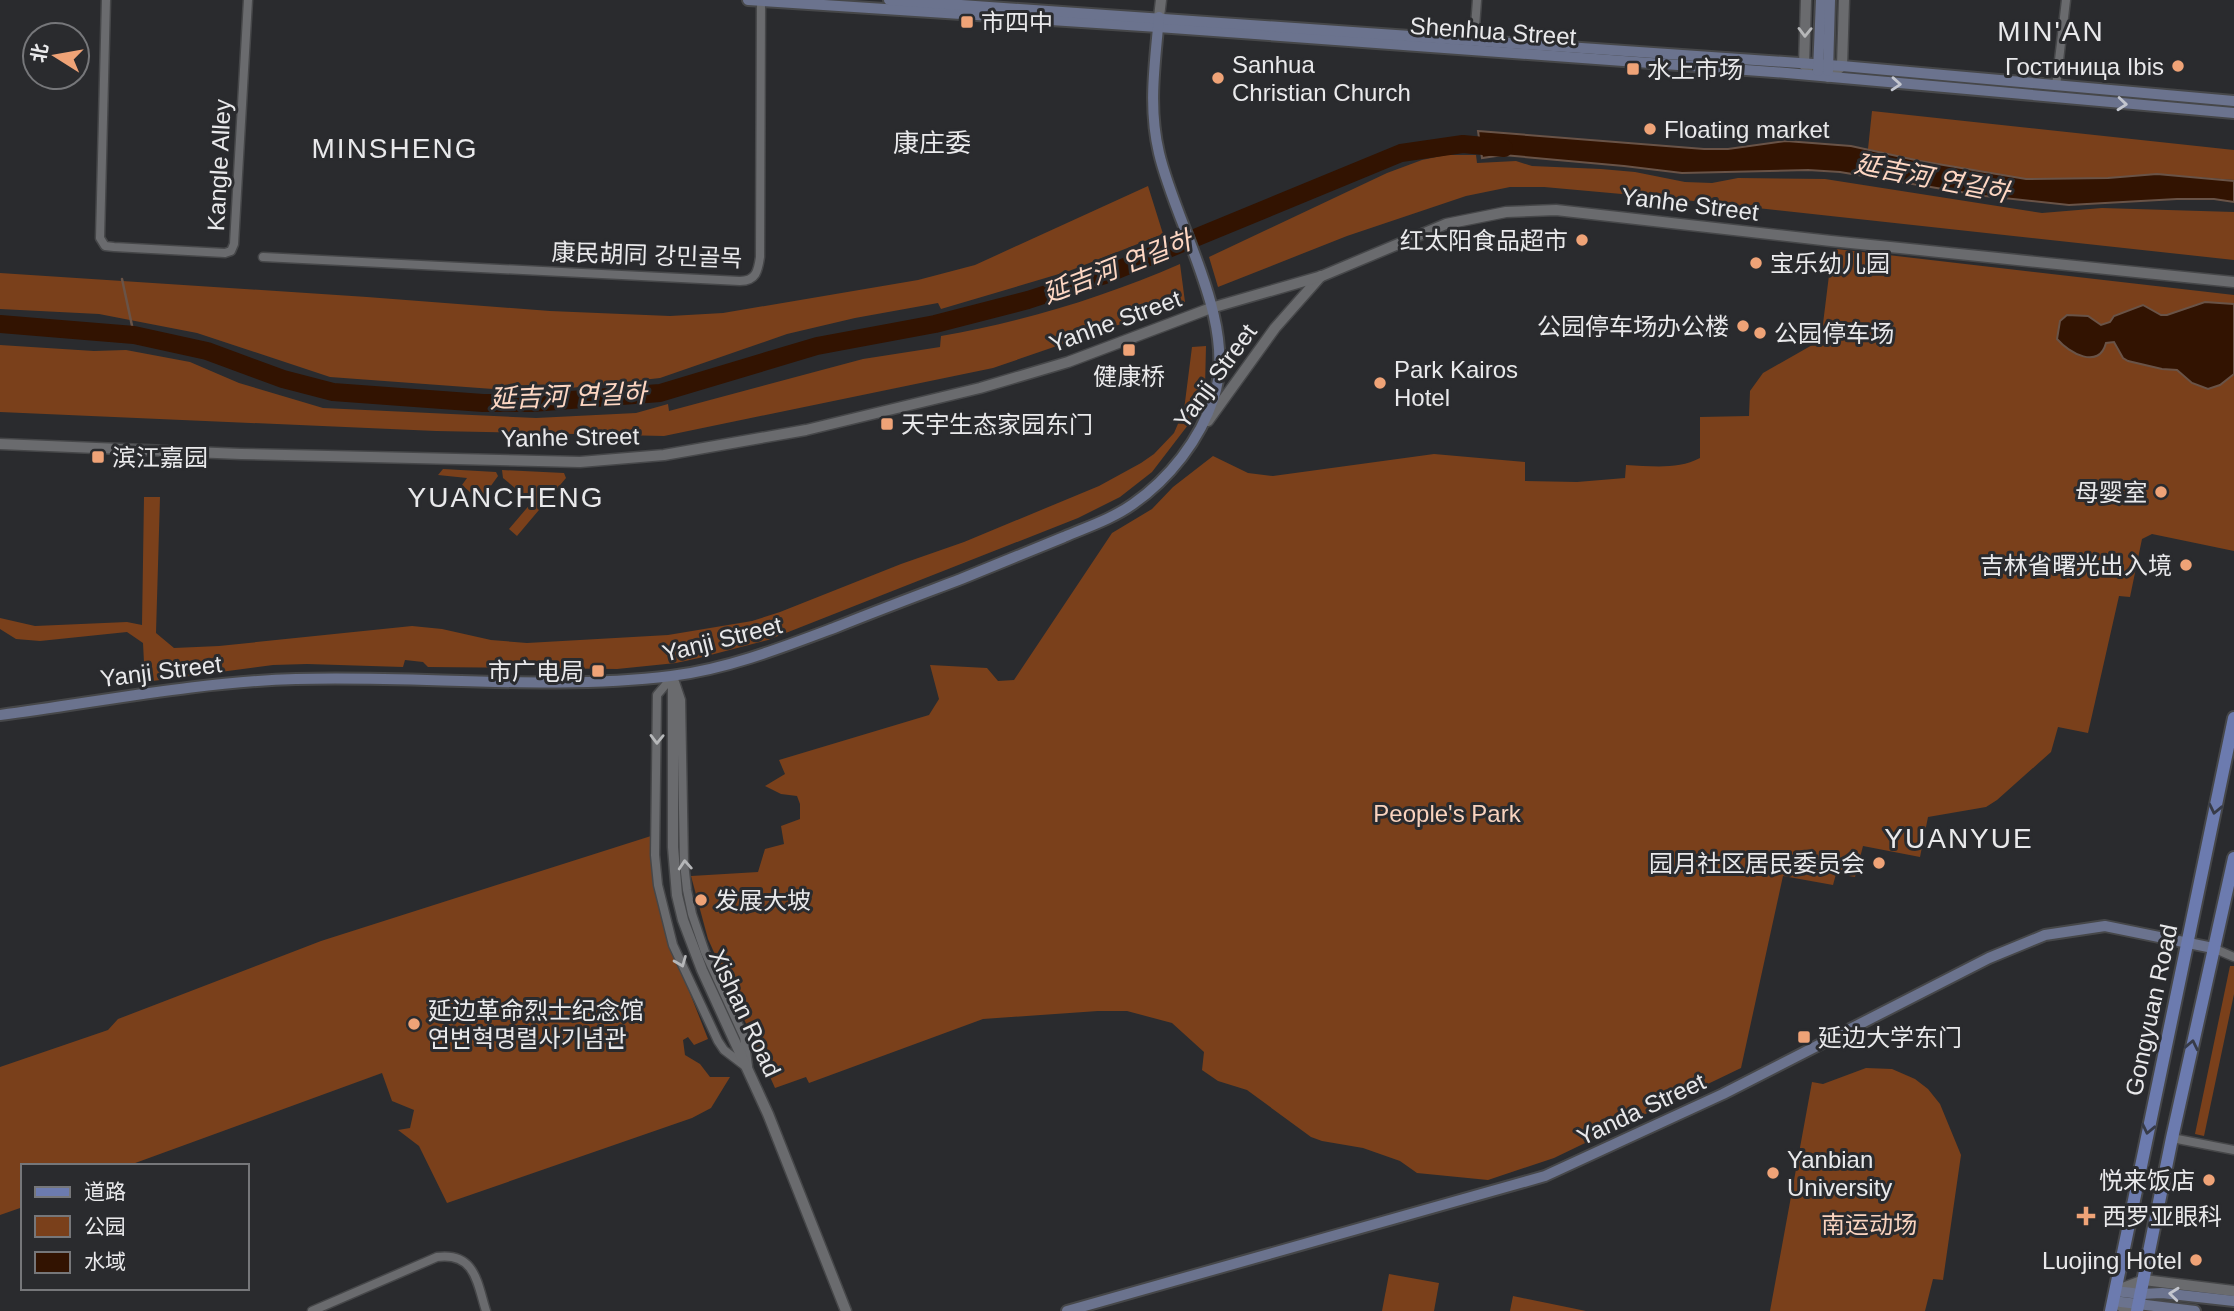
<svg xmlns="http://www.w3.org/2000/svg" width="2234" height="1311" viewBox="0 0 2234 1311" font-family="Arial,'Noto Sans SC','Noto Sans KR',sans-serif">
  <rect width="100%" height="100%" fill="#2a2b2e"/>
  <g fill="#7a401b">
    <polygon points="1872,111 2234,150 2234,180 2157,174 2108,178 2026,179 1920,161 1868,149"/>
    <polygon points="1446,155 1476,155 1477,163 1516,161 1532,166 1601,169 1635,172 1685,182 1712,183 1738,178 1825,179 2042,213 2102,208 2234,212 2234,260 1666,198 1544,187 1510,187 1466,196 1347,236 1218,287 1209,257 1387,173 1422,160"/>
    <polygon points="1148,186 1163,234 1069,271 941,309 938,303 855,318 787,334 660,378 534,392 330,377 197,333 99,314 0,309 0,273 367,297 550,311 670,316 723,313 918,280 975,265"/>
    <path d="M1836,249L2234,295V551L2152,534L2142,539L2130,597L2119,596L2088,733L2058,727L2051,752L1997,800L1986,807L1928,817L1920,857L1863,846L1855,877L1836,874L1833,885L1783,876L1741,1068L1554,1158L1488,1180L1417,1173L1400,1161L1363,1148L1322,1141L1311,1137L1247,1090L1218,1081L1202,1070L1204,1052L1172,1023L1127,1011H1098L983,1019L809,1083L806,1077L775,1088L708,939L691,876L758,872L765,849L784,844L781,826L800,819V804L797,796L781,794L765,786L785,774L779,760L929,715L939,699L930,665L987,668L998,681L1014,680L1112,533L1152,509L1173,487L1213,456L1248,473L1273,476L1434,454L1525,462V481L1577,482L1625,478L1626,465C1651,466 1677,470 1700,458V417L1749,416L1750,391L1763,373L1821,340L1832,251Z"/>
    <path d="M1180,264L1185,302L993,368L664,436L436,431L0,412V345L94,351L126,350L190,362L239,383L323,408L536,418L636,413L668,404L669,411L863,359L940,347L941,336C1023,322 1104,297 1180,264Z"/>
    <polygon points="1206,346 1205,388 1199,408 1188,425 1152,472 1120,497 1078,518 768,640 699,658 676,663 617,669 428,667 423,662 405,660 403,667 307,664 273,665 145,682 143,643 127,632 40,641 16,639 0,629 0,618 35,626 127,622 142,625 144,497 160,497 156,633 174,648 219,646 412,626 442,629 491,640 527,643 668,635 752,621 780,612 901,564 964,542 1099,486 1141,463 1154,454 1174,433 1184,410 1192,347"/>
    <polygon points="443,469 496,472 498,476 480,501 462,485 467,478 438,475"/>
    <polygon points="502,470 564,473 566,478 517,536 509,529 532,502 503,478"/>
    <polygon points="651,836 654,886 659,907 684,978 708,1039 694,1045 688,1037 683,1040 685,1055 700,1064 710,1077 730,1077 711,1108 692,1118 447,1203 419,1146 398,1130 410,1128 414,1110 392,1101 382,1073 127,1166 23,1166 23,1207 0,1215 0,1067 108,1030 118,1019 321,941"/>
    <polygon points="2230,966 2234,966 2234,994 2204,1136 2195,1134"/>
    <polygon points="1866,1068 1892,1069 1915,1079 1928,1089 1940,1104 1961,1155 1943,1280 1933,1279 1925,1311 1770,1311 1812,1082 1823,1084"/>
    <polygon points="1389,1274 1439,1283 1434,1311 1382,1311"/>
    <polygon points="1513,1296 1586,1311 1510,1311"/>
  </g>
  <g fill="#321301" stroke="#695347" stroke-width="2">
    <polygon points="1478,131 1704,149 1728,149 1786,141 1851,146 1920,161 2026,179 2108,178 2157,174 2234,181 2234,202 2214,199 2177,199 2069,205 1985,196 1840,172 1808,170 1682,173 1624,166 1503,155 1482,158"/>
    <path d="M2205,302L2234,304V374L2220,385L2208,389L2192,383L2177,370L2162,369L2128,361L2123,358L2114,342L2106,343C2099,370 2069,353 2057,339L2060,321L2067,315L2088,316L2101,325L2110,322L2114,316L2143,305L2161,315H2167Z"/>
  </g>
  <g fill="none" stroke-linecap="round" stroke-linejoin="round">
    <polyline stroke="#695347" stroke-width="2.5" points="122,279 134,335"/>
    <polyline stroke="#321301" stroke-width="18" points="0,324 134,335 207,351 283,379 333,392 483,403 532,403 660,393 817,346 935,324 1028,300 1105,275 1401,153 1463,144 1504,148"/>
    <g stroke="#464749" stroke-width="11">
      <g id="minor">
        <polyline points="106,0 100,238 105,246 114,247 225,253 231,251 234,244 248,0"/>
        <polyline points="1474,41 1477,0"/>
        <polyline points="2056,86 2066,0"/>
        <path d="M263,257L740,281C756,281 758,271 760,257L761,1"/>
        <polyline points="673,676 657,695 655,855 658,885 673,945 718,1041 724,1050 745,1066"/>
        <polyline points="675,682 681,700 684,863 687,890 692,914 705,952 744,1037 748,1066"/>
        <polyline points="2213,948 2234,957"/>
        <polyline points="2172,1138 2234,1150"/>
        <path d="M312,1311L437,1257C475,1252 477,1282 486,1311"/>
      </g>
    </g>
    <g stroke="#464749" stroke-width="13">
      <g id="tertiary">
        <polyline points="1806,0 1804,65 1808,68"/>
        <polyline points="1159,17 1161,0"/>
        <polyline points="1828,77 1842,66 1844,0"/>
        <polyline points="1208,421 1275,328 1321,276"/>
        <polyline points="0,444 241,454 580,462 664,455 806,430 980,388 1068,362 1211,308 1322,276 1446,224 1506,212 1556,210 1831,241 2234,282"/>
        <polyline points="673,676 673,847 677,895 683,920 702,970 768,1114 846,1311"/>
        <polyline points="2115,1291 2144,1280 2234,1291"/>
        <polyline points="2113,1301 2129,1311"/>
      </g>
    </g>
    <g stroke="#464749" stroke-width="14">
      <g id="secondary">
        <polyline points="748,0 1158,27 1787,73 2234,113"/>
        <polyline points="889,0 1842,66 2234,101"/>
        <polyline points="1818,71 1821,0"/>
        <polyline points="1828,71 1830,0"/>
        <path d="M0,715C99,702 196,682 296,679C420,675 547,691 671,676C727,669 781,648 834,628C876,611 919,595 961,579C995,565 1030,551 1064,537C1087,527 1112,519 1133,504C1169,479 1200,440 1214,397C1238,323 1176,226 1159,153C1148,107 1155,63 1159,17"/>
        <polyline points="2115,1291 2141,1294 2162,1293 2234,1301"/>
        <polyline points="2113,1301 2195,1311"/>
        <polyline points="1067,1311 1545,1176 1723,1094 1989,958 2045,935 2105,926 2213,948"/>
      </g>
    </g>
    <g stroke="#464749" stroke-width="16">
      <g id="primary">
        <polyline points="2111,1311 2234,718"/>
        <polyline points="2137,1311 2172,1138 2234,858"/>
      </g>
    </g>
    <use href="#minor" stroke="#6a6b6e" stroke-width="8"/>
    <use href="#tertiary" stroke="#6a6b6e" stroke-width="10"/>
    <use href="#secondary" stroke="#6b738e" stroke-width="10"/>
    <use href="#primary" stroke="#6c7baf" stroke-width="12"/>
  </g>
  <defs><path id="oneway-chevron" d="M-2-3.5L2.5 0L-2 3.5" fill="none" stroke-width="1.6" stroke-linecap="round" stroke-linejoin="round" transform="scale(1.75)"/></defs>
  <g stroke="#b6b7b9">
    <use href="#oneway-chevron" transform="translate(1805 32) rotate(91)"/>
    <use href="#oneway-chevron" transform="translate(657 739) rotate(91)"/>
    <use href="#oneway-chevron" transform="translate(685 865) rotate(-94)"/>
    <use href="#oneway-chevron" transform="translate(681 962) rotate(68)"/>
  </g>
  <g stroke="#c3c6cf">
    <use href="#oneway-chevron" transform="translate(1896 84) rotate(4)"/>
    <use href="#oneway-chevron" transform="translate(2122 104) rotate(5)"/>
    <use href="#oneway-chevron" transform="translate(2174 1294) rotate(-174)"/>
  </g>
  <g stroke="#373b48">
    <use href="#oneway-chevron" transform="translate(2215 809) rotate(102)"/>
    <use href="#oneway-chevron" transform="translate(2192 1045) rotate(-78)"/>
    <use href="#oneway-chevron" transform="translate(2148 1129) rotate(102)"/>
  </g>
  <g fill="#efa377" stroke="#2a2b2e" stroke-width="2.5">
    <rect x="960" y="15" width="14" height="14" rx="3.5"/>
    <circle cx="2178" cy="66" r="7"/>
    <rect x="1626" y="62" width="14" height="14" rx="3.5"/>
    <circle cx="1218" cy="78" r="7"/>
    <circle cx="1650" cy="129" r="7"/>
    <circle cx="1582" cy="240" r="7"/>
    <circle cx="1756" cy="263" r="7"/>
    <circle cx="1743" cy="326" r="7"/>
    <circle cx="1760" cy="333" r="7"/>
    <rect x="1122" y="343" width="14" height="14" rx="3.5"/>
    <circle cx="1380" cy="383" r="7"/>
    <rect x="880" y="417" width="14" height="14" rx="3.5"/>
    <rect x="91" y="450" width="14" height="14" rx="3.5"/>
    <circle cx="2161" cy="492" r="7"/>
    <circle cx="2186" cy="565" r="7"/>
    <rect x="591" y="664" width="14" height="14" rx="3.5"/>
    <circle cx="1879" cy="863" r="7"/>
    <circle cx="701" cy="900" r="7"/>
    <circle cx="414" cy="1024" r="7"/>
    <rect x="1797" y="1030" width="14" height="14" rx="3.5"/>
    <circle cx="1773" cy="1173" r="7"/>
    <circle cx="2209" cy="1180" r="7"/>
    <path d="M2082.5 1205.5h7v7h7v7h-7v7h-7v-7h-7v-7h7z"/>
    <circle cx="2196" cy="1260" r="7"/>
  </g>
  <g text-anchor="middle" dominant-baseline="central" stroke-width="6" stroke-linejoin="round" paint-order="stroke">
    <g font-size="24" fill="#e9e9eb" stroke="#2a2b2e" text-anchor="start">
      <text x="981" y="22">市四中</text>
      <text x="1232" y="64">Sanhua<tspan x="1232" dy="28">Christian Church</tspan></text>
      <text x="2164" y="66" text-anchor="end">Гостиница Ibis</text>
      <text x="1647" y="69">水上市场</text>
      <text x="1664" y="129">Floating market</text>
      <text x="1568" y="240" text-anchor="end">红太阳食品超市</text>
      <text x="1770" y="263">宝乐幼儿园</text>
      <text x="1729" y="326" text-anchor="end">公园停车场办公楼</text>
      <text x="1774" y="333">公园停车场</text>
      <text x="1394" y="369">Park Kairos<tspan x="1394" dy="28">Hotel</tspan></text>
      <text x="1129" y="376" text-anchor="middle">健康桥</text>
      <text x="901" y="424">天宇生态家园东门</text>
      <text x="112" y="457">滨江嘉园</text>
      <text x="2147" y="492" text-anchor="end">母婴室</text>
      <text x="2172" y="565" text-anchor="end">吉林省曙光出入境</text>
      <text x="584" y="671" text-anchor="end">市广电局</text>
      <text x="1865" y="863" text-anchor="end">园月社区居民委员会</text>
      <text x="715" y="900">发展大坡</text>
      <text x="428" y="1010">延边革命烈士纪念馆<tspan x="428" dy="28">연변혁명렬사기념관</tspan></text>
      <text x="1818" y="1037">延边大学东门</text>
      <text x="1787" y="1159">Yanbian<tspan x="1787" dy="28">University</tspan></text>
      <text x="2195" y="1180" text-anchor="end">悦来饭店</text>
      <text x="2102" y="1216">西罗亚眼科</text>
      <text x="2182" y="1260" text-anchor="end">Luojing Hotel</text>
    </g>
    <g font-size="24" fill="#e9e9eb" stroke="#2a2b2e">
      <text transform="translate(1493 31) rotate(4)">Shenhua Street</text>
      <text transform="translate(219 165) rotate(-87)">Kangle Alley</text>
      <text transform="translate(1690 204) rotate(7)">Yanhe Street</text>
      <text transform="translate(647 255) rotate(2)">康民胡同 강민골목</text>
      <text transform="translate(1115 321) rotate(-20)">Yanhe Street</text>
      <text transform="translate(1215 376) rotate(-54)">Yanji Street</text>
      <text transform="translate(570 437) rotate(-1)">Yanhe Street</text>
      <text transform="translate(722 639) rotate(-14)">Yanji Street</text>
      <text transform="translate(161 671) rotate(-7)">Yanji Street</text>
      <text transform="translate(2151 1010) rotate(-78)">Gongyuan Road</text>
      <text transform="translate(745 1013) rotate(65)">Xishan Road</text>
      <text transform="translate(1641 1109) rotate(-25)">Yanda Street</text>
    </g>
    <g font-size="24" fill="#f9d3be" stroke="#2a2b2e">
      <text x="1447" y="813">People's Park</text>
      <text x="1869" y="1224">南运动场</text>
    </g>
    <g font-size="26" fill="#e9e9eb" stroke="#2a2b2e">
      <text x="932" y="143">康庄委</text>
    </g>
    <g font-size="26" font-style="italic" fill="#fed7c3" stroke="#2a2b2e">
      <text transform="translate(1932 178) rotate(11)">延吉河 연길하</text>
      <text transform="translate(1117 267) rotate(-21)">延吉河 연길하</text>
      <text transform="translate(568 396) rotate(-2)">延吉河 연길하</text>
    </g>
    <g font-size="28" letter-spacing="2" fill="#e9e9eb" stroke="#2a2b2e">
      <text x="2051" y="31">MIN'AN</text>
      <text x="395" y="148">MINSHENG</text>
      <text x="506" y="497">YUANCHENG</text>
      <text x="1959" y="838">YUANYUE</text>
    </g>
  </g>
  <rect x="21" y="1164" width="228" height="126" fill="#2a2b2e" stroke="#76777a" stroke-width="2"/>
  <rect x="35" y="1187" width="35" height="10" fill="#6c7baf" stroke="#76777a" stroke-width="2"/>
  <text x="84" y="1199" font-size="21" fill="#e9e9eb">道路</text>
  <rect x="35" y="1216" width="35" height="21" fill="#7a401b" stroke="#76777a" stroke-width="2"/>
  <text x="84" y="1234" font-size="21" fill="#e9e9eb">公园</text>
  <rect x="35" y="1252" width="35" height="21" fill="#321301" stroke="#76777a" stroke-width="2"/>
  <text x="84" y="1269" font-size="21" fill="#e9e9eb">水域</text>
  <g transform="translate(56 56) rotate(281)"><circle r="33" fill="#2a2b2e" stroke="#76777a" stroke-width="2"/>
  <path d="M0-5L12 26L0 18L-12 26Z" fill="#efa377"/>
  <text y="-10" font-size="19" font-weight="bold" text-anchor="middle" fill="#e9e9eb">北</text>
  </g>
</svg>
